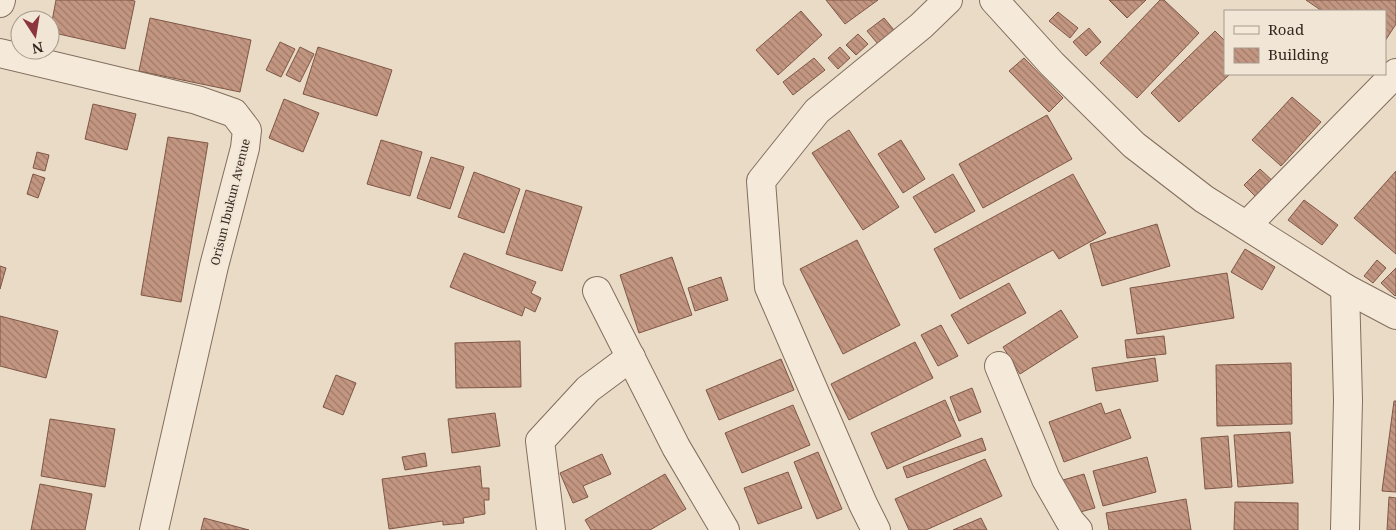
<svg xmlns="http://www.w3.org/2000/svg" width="1396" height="530" viewBox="0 0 1396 530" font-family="'Noto Serif',serif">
  <defs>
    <pattern id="building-back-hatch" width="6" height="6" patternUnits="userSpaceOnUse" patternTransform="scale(1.25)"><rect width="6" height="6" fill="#c39681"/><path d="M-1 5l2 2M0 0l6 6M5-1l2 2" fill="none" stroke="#9f7a69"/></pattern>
  </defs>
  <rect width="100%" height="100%" fill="#e9dbc6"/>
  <g fill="url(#building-back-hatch)" stroke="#7f5747">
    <polygon points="56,0 129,0 135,1 125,49 50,32"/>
    <polygon points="826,0 878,0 845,24"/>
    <polygon points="1109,0 1146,0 1127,18"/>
    <polygon points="1160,0 1164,0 1199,33 1137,98 1100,63"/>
    <polygon points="1306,0 1396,0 1396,24 1385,41 1385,11 1322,11"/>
    <polygon points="801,11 822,35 778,75 756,50"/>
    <polygon points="1058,12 1078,28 1070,38 1049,21"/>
    <polygon points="150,18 251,40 240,92 139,71"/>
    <polygon points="884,18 894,30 878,44 867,31"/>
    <polygon points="1089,28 1101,42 1086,56 1073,42"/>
    <polygon points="1215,31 1225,41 1225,74 1230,74 1179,122 1151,93"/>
    <polygon points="858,34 868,44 856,55 846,45"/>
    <polygon points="280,42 295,49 281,77 266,70"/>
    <polygon points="300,47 314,54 300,82 286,75"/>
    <polygon points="318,47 392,70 377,116 303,94"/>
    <polygon points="840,47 850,58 838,69 828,58"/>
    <polygon points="814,58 825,70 793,95 783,82"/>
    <polygon points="1024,58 1063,98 1049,112 1009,71"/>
    <polygon points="1292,97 1321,122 1281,166 1252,140"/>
    <polygon points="284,99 319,113 303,152 269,138"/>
    <polygon points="93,104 136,114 127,150 85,139"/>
    <polygon points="1047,115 1072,159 983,208 959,164"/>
    <polygon points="849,130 899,207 863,230 812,153"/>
    <polygon points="168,137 208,143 181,302 141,295"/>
    <polygon points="381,140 422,152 410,196 367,184"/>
    <polygon points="901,140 925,179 903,193 878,154"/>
    <polygon points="37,152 49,155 45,171 33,168"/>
    <polygon points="431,157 464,167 450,209 417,198"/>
    <polygon points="1260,169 1277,185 1260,201 1244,185"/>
    <polygon points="1396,171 1396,254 1354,218"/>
    <polygon points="474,172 520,189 504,233 458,217"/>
    <polygon points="33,174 45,178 38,198 27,194"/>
    <polygon points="953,174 975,211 935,233 913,197"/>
    <polygon points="1073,174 1106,233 1059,259 1053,250 960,299 934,249"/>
    <polygon points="526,190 582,207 562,271 506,254"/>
    <polygon points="1304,200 1338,225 1322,245 1288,220"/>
    <polygon points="1157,224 1170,266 1102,286 1090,244"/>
    <polygon points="857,240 900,325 843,354 800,269"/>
    <polygon points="1245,249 1275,267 1262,290 1231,272"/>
    <polygon points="464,253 536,282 531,293 541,298 535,312 525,307 522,316 450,287"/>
    <polygon points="672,257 692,315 639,333 620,275"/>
    <polygon points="1377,260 1386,268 1373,283 1364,276"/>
    <polygon points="0,266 6,268 0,289"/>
    <polygon points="1396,268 1396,295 1395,296 1381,283"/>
    <polygon points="1227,273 1234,318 1137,334 1130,288"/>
    <polygon points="721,277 728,300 695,311 688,288"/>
    <polygon points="1009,283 1026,313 968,344 951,315"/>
    <polygon points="1061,310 1078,337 1020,374 1003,347"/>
    <polygon points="0,316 58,331 46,378 0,366"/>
    <polygon points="941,325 958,356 938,366 921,335"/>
    <polygon points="1164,336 1166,354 1127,358 1125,340"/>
    <polygon points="520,341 521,387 456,388 455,343"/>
    <polygon points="915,342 933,378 849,420 831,384"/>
    <polygon points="1155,358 1158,381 1096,391 1092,368"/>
    <polygon points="781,359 794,390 719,420 706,390"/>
    <polygon points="1291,363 1292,424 1217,426 1216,365"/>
    <polygon points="336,375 356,383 343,415 323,407"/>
    <polygon points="972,388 981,412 959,421 950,397"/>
    <polygon points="945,400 961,436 887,469 871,433"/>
    <polygon points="1394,401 1396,401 1396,492 1382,491"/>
    <polygon points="1101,403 1105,414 1120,409 1131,438 1064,462 1049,422"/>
    <polygon points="793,405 810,445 742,473 725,433"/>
    <polygon points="495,413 500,446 452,453 448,419"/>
    <polygon points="50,419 115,429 105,487 41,476"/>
    <polygon points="1290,432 1293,483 1238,487 1234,435"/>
    <polygon points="1228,436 1232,487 1205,489 1201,438"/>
    <polygon points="982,438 986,450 907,478 903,467"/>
    <polygon points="818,452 842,509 817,519 794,462"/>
    <polygon points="425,453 427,466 405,470 402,457"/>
    <polygon points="602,454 611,474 583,486 588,497 573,503 560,473"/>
    <polygon points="1147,457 1156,492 1103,506 1093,471"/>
    <polygon points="985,459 1002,496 926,530 909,530 895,499"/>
    <polygon points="480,466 482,488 489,488 489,500 484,500 485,514 463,518 464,523 443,525 443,521 389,529 382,479"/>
    <polygon points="788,472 802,508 758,524 744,488"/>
    <polygon points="665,474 686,509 650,530 591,530 585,520"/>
    <polygon points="1084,474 1095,508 1073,514 1063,480"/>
    <polygon points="40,484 92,494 85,530 31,530"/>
    <polygon points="1389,497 1396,498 1396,530 1387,530"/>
    <polygon points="1186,499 1191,530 1109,530 1106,513"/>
    <polygon points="1235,502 1298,503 1298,530 1234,530"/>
    <polygon points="204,518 249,530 201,530"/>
    <polygon points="981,518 987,530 953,530"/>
  </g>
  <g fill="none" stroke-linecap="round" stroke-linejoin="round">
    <g stroke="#836e5e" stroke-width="30">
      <g id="minor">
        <polyline points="994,0 1052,64 1134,145 1204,199 1345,288 1396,315"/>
        <polyline points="0,3 1,0"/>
        <polyline points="0,53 197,100 234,113 247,130 245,148 214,266 154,530"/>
        <polyline points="1247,225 1396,73"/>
        <polyline points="1345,288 1348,400 1345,530"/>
        <polyline points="597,291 676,447 725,530"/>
        <polyline points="999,366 1046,479 1070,521 1078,530"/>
        <polyline points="551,530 540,441 588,389 631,357"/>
        <polyline points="876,530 863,504 769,287 761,181 817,111 921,26 948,0"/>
      </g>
    </g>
    <use href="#minor" stroke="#f5ead9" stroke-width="28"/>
  </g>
  <g text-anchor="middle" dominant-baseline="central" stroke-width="4" stroke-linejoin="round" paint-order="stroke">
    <g font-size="12" fill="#352820" stroke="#f1e6d5">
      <text transform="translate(230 202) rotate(-76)">Orisun Ibukun Avenue</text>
    </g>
  </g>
  <rect x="1224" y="10" width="162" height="65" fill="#f1e6d5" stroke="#a69a8d"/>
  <rect x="1234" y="26" width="25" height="8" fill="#f5ead9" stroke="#a69a8d"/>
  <text x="1268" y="35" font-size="15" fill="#352820">Road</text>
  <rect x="1234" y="48" width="25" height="15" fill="url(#building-back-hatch)" stroke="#a69a8d"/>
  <text x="1268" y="60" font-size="15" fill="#352820">Building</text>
  <g transform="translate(35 35) rotate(168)"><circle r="24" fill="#f1e6d5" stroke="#a69a8d"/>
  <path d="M0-4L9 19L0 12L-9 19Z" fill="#8b353e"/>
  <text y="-8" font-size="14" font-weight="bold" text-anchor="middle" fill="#352820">N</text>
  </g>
</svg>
